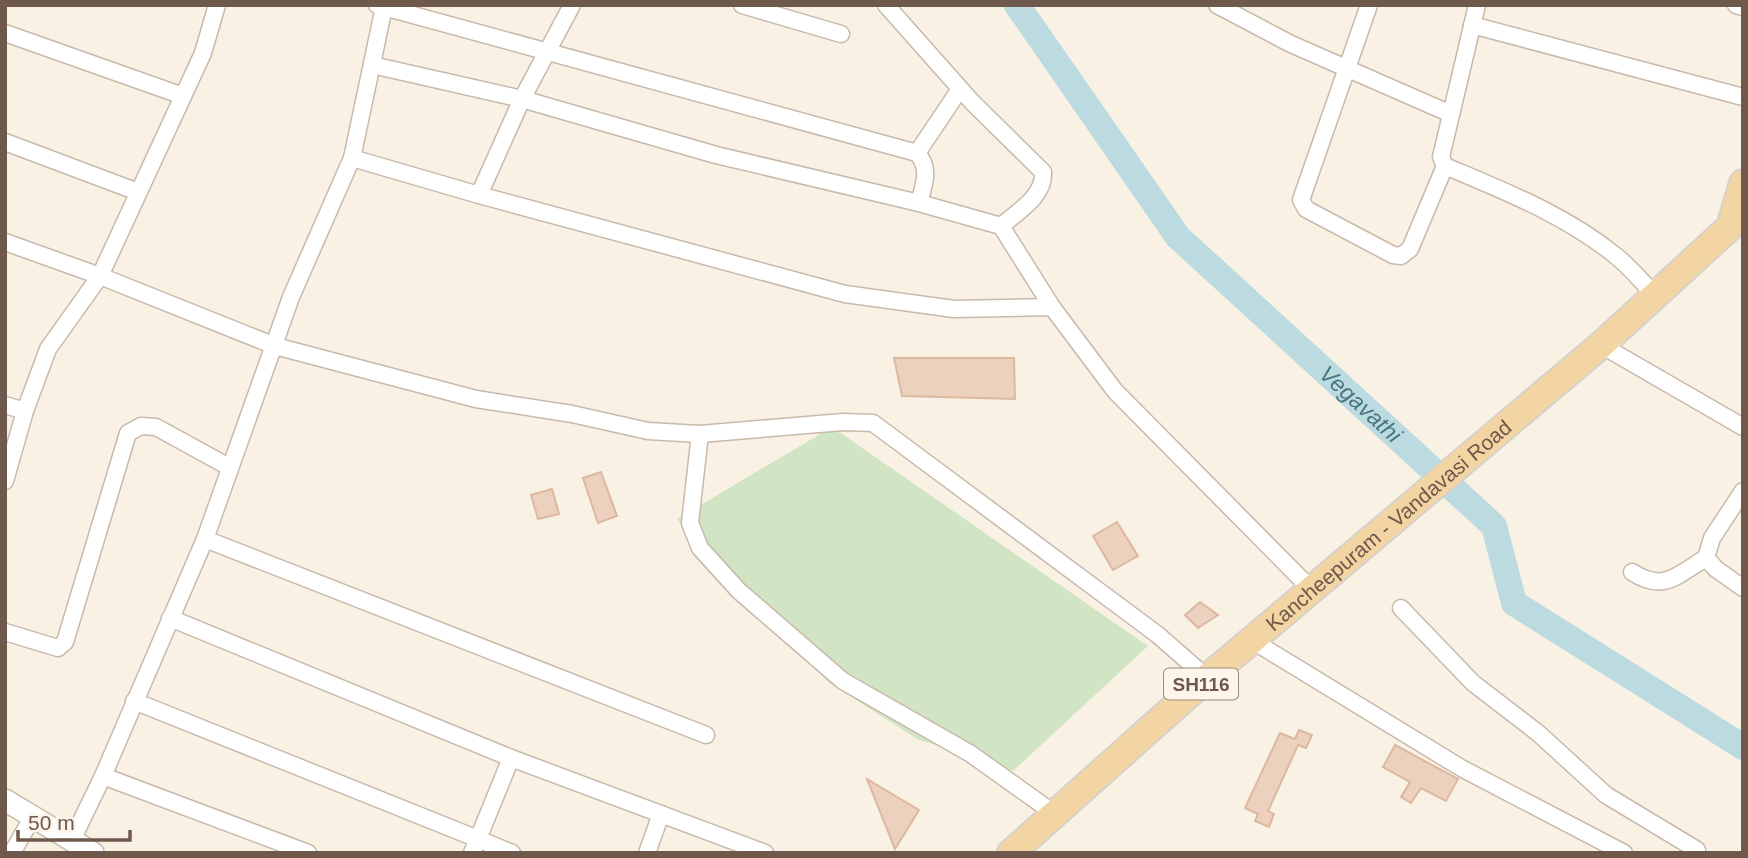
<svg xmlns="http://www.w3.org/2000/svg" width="1748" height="858" viewBox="0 0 1748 858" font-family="Arial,sans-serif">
  <rect width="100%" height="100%" fill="#f9f1e4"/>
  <polygon fill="#d1e5c4" points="832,427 1148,646 1013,771 917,739 828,682 677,519"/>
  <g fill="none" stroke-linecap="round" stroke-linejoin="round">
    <path stroke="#bbdbe1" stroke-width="26" id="s1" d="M1017,5L1178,237L1494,526L1514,603L1743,747"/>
  </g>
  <g fill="#ecd1be" stroke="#ddb8a0" stroke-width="2">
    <polygon points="894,358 1014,358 1015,399 902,396"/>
    <polygon points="601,472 617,516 598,523 583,478"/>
    <polygon points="552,489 559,514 538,519 531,495"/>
    <polygon points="1117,522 1138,556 1113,570 1093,536"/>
    <polygon points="1200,602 1218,615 1198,628 1185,615"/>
    <polygon points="1299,730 1312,735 1306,748 1298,745 1268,811 1274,814 1269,827 1255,821 1258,814 1245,808 1280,733 1295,739"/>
    <polygon points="1395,745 1458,779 1446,801 1421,788 1411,803 1401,797 1410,782 1383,767"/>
    <polygon points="867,779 919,810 895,849"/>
  </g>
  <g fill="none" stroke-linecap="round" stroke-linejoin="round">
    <g stroke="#c9b9ab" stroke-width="19">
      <g id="minor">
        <polyline points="742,5 841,34"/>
        <path d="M886,5L972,102L1043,172C1045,196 1017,212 1001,226"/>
        <polyline points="1217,5 1291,44 1451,114"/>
        <polyline points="1369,5 1301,200 1306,209 1393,255 1401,256 1410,249 1445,166"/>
        <path d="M1477,5L1441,157L1445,166C1504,191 1566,215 1616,256C1630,267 1642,282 1654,294"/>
        <polyline points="1736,5 1743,7"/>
        <path d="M384,7L917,153C931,169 924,184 919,203"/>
        <polyline points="1472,25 1743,97"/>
        <polyline points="5,33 183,96"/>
        <polyline points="372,65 522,99 716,155 919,203 1001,226 1052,307"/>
        <polyline points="5,142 138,192"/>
        <polyline points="917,153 960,89"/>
        <polyline points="352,158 479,195 845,294 954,309 1052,307 1115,391 1313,591"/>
        <polyline points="479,195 522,99 572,5"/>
        <polyline points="5,242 100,276 275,346 476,399 572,414 648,431 700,434 843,422 873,423 1158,635 1207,678"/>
        <polyline points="1601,345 1743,427"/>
        <polyline points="5,405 25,411"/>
        <polyline points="700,434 690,523 700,548 739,591 843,681 971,754 1055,814"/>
        <polyline points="5,481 25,411 48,349 100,276 203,53 217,5"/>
        <polyline points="1743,491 1712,538 1706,558 1716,569 1743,588"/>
        <polyline points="205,539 706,735"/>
        <path d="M1632,572C1664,593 1677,575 1706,558"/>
        <polyline points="1401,608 1473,683 1538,733 1606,795 1697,850"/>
        <polyline points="170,618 511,758 765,853"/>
        <polyline points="5,632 58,648 65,642 128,433 141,426 156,427 229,467"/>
        <polyline points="1253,641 1463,769 1624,853"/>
        <polyline points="134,701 478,839 511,758"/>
        <polyline points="103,776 308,853"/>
        <polyline points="73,838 103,776 205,539 291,297 352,158 384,7 377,5"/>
        <polyline points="12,853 32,818"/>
        <polyline points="472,853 478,839 512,853"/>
        <polyline points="647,853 661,814"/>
      </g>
    </g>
    <g stroke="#c9b9ab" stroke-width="24">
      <polyline id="tertiary" points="5,800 93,853"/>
    </g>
    <g stroke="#d7d1cd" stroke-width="30">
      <g id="primary">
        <path id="s2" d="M1011,853L1207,678L1601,345L1730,227L1743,183"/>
      </g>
    </g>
    <use href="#minor" stroke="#fff" stroke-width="16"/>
    <use href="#tertiary" stroke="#fff" stroke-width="21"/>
    <use href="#primary" stroke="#f2d5a3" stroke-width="26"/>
  </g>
  <g text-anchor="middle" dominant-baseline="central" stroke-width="7" stroke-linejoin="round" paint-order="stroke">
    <rect fill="#fdf5e9" stroke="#9a887b" stroke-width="2" x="1164" y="668.5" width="74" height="31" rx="5"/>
    <g font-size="19" font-weight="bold" fill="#6f594c">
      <text x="1201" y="684">SH116</text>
    </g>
    <g font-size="21" fill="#6f594c" stroke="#fdf5e9">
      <text stroke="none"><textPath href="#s2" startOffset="500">Kancheepuram - Vandavasi Road</textPath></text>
    </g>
    <g font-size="23" font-style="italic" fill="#487680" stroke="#fdf5e9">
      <text stroke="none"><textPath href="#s1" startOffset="530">Vegavathi</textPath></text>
    </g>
  </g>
  <rect width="1748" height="858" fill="none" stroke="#6f594c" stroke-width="14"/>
  <path d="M18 830v10h112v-10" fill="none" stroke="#6f594c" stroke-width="3.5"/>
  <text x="28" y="830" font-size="21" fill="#6f594c" stroke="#fdf5e9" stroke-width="5" paint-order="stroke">50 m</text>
</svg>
